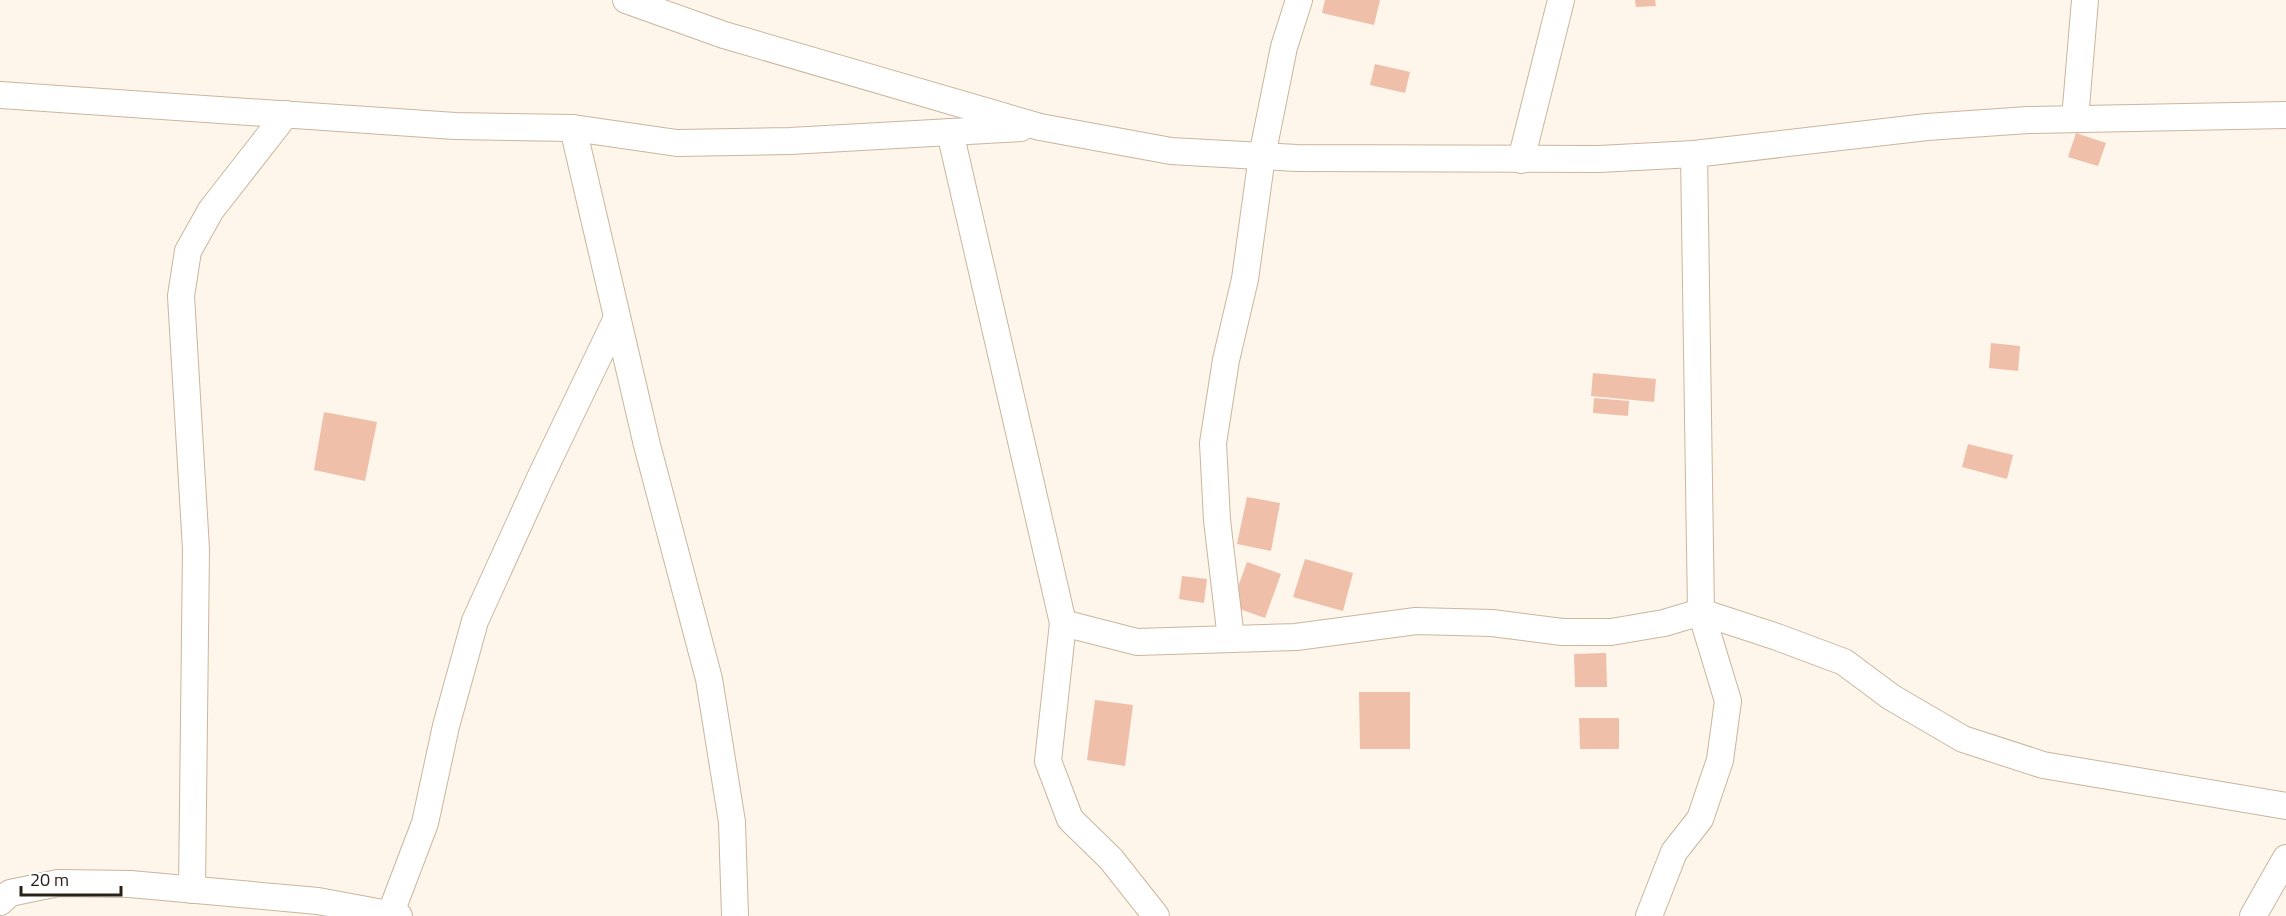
<svg xmlns="http://www.w3.org/2000/svg" width="2286" height="916" viewBox="0 0 2286 916" font-family="'Titillium Web',sans-serif">
  <rect width="100%" height="100%" fill="#fef5eb"/>
  <g fill="#efbfaa">
    <polygon points="1325,0 1380,0 1374,25 1322,13"/>
    <polygon points="1635,0 1655,0 1656,6 1636,7"/>
    <polygon points="1375,64 1410,72 1405,93 1370,85"/>
    <polygon points="2076,133 2106,143 2098,166 2068,157"/>
    <polygon points="1991,343 2020,346 2018,371 1989,368"/>
    <polygon points="1593,373 1656,379 1654,402 1591,396"/>
    <polygon points="1594,398 1629,401 1628,416 1593,413"/>
    <polygon points="324,412 377,422 365,481 314,470"/>
    <polygon points="1968,444 2013,455 2007,479 1962,467"/>
    <polygon points="1247,497 1280,503 1271,551 1237,544"/>
    <polygon points="1305,559 1353,573 1343,611 1293,597"/>
    <polygon points="1247,562 1281,574 1265,618 1231,606"/>
    <polygon points="1182,576 1207,579 1204,603 1179,599"/>
    <polygon points="1606,653 1607,687 1575,687 1574,654"/>
    <polygon points="1359,692 1410,692 1410,749 1360,749"/>
    <polygon points="1095,700 1133,705 1125,766 1087,760"/>
    <polygon points="1579,718 1619,718 1619,749 1580,749"/>
  </g>
  <g fill="none" stroke-linecap="round" stroke-linejoin="round">
    <g stroke="#cab69d" stroke-width="28">
      <g id="minor">
        <polyline points="626,0 724,35 1040,127 1171,151 1297,158 1599,159 1694,154 1927,127 2028,120 2286,115"/>
        <polyline points="0,95 455,126 573,128 677,143 790,141 1021,128"/>
        <polyline points="2075,119 2085,0"/>
        <polyline points="573,128 647,445 709,679 732,822 735,916"/>
        <polyline points="950,132 1063,623 1048,761 1070,819 1111,859 1156,916"/>
        <polyline points="1521,160 1561,0"/>
        <polyline points="1063,623 1137,642 1296,637 1416,621 1492,623 1562,632 1611,632 1664,623 1701,612 1777,637 1844,662 1891,697 1963,739 2043,765 2286,806"/>
        <polyline points="1231,639 1217,520 1213,443 1226,360 1245,279 1262,156 1284,47 1299,0"/>
        <polyline points="192,890 196,549 181,296 188,251 211,210 286,114"/>
        <polyline points="0,902 10,893 58,883 130,884 318,901 399,916"/>
        <polyline points="390,915 425,823 446,726 475,621 540,478 616,320"/>
        <polyline points="1649,916 1674,852 1700,819 1720,760 1728,701 1701,612 1694,154"/>
        <polyline points="2253,916 2286,858"/>
      </g>
    </g>
    <use href="#minor" stroke="#fff" stroke-width="26"/>
  </g>
  <path d="M21 886v9h100v-9" fill="none" stroke="#2a2219" stroke-width="3"/>
  <text x="30" y="886" font-size="18" fill="#2a2219" stroke="#ffffff" stroke-width="4.5" paint-order="stroke">20 m</text>
</svg>
